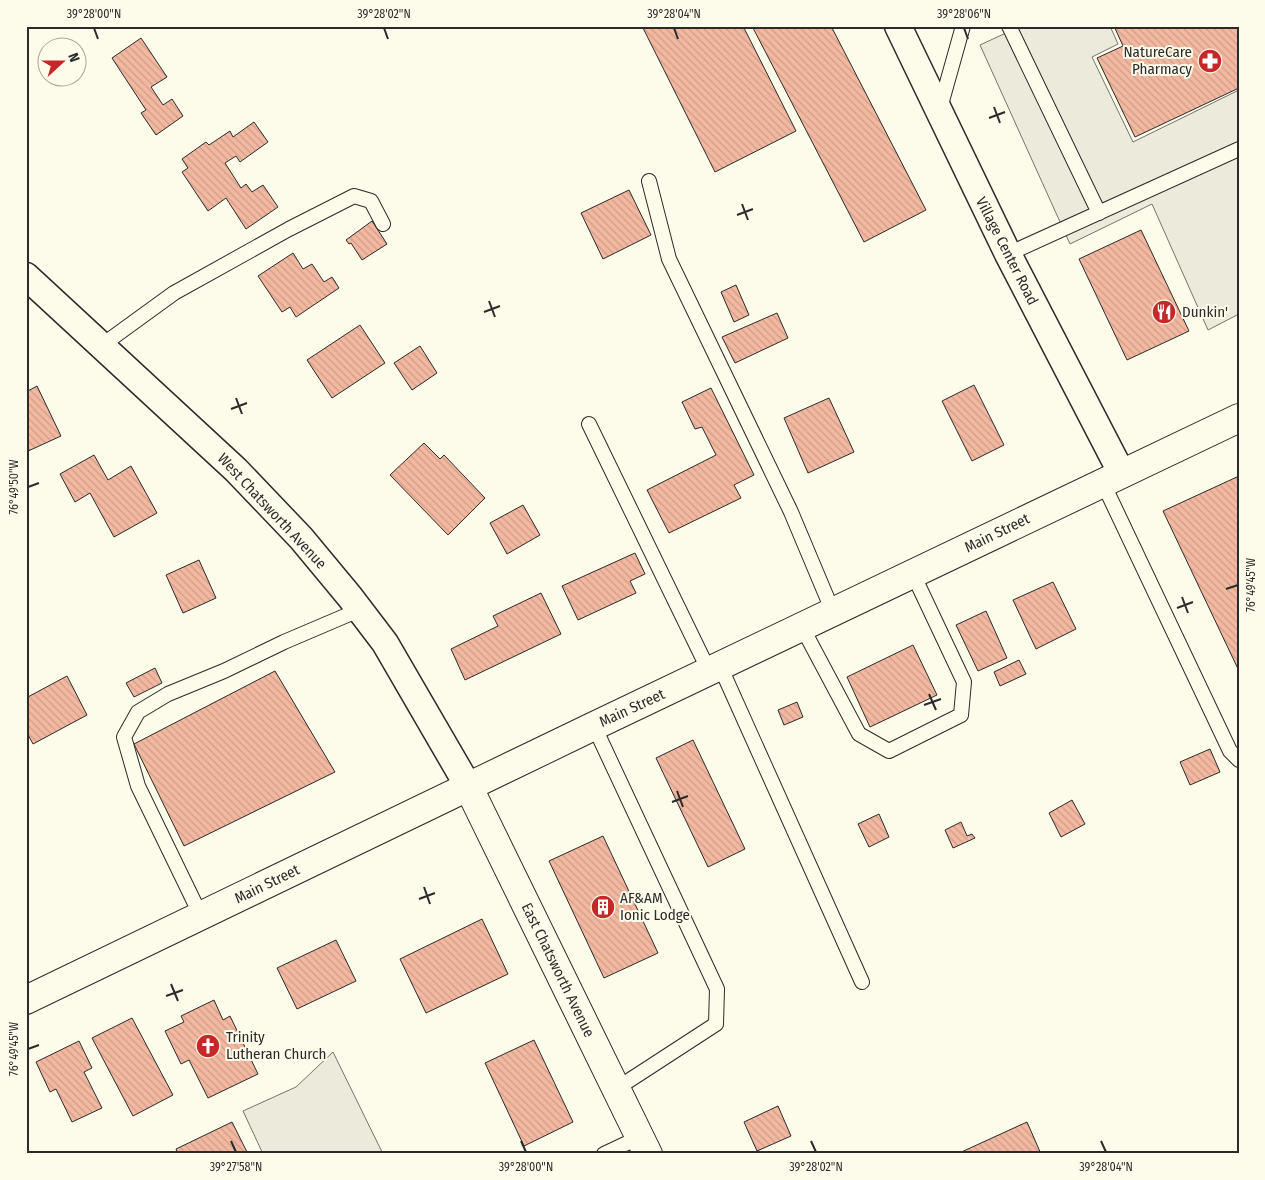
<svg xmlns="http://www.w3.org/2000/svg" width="1265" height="1180" viewBox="0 0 1265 1180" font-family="'Fira Sans Condensed',sans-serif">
  <defs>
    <pattern id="building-back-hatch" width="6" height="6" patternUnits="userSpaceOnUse" patternTransform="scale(1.25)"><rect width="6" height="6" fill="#f2b8a0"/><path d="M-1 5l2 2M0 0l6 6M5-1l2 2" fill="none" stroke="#d09e8a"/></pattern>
  </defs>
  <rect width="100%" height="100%" fill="#fdfbea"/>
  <g fill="#eceadb" stroke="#74746e">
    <polygon points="1021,26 1110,26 1118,44 1092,57 1133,142 1239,90 1239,317 1237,315 1208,330 1152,204 1070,244 980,45"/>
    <polygon points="333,1052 383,1154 263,1154 243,1111 296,1087"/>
  </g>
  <g fill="url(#building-back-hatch)" stroke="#2b2b2b">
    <polygon points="642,26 743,26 796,131 715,172"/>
    <polygon points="752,26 831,26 926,210 864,242"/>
    <polygon points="1114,26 1239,26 1239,88 1135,137 1097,58 1123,46"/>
    <polygon points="141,38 167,77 151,87 163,105 172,99 183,116 156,135 141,113 146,110 112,58"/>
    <polygon points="254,122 268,142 240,162 236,156 225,163 241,188 246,184 252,192 263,185 278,207 246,229 226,198 208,211 182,172 188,168 182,159 206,142 209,145 230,131 233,137"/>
    <polygon points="629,190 651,235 603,259 581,213"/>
    <polygon points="372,221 387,244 362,260 351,243 349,244 346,240"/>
    <polygon points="1141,230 1189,331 1127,360 1079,259"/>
    <polygon points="293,253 303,269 312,264 324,282 332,277 339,288 296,317 290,307 282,312 258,276"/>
    <polygon points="736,285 749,315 734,322 721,292"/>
    <polygon points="777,313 788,338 735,363 722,337"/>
    <polygon points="360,325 385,363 332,398 307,360"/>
    <polygon points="420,346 437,373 412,390 394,363"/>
    <polygon points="974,385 1004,445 972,461 942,401"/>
    <polygon points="37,386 61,436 26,452 26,392"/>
    <polygon points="711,388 754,475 734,485 741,498 669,533 647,490 716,455 702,427 695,429 682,402"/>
    <polygon points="829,398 854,452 808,473 784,418"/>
    <polygon points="424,443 440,459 444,455 485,498 448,535 390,475"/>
    <polygon points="94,455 108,480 131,466 157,513 114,537 90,493 75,502 60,474"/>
    <polygon points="1239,476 1239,671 1163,511"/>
    <polygon points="523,505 540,535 507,554 490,523"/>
    <polygon points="635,553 645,574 630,581 636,593 578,620 562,586"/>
    <polygon points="199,560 216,598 183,613 166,575"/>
    <polygon points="1053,582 1076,629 1036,649 1013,600"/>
    <polygon points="541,593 561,634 465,680 451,649 498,626 493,616"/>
    <polygon points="986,611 1007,658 978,671 956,625"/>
    <polygon points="913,645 937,695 870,727 847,677"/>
    <polygon points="1019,660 1026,674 1000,686 994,672"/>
    <polygon points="155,668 162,683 134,697 126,683"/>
    <polygon points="275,671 335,772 184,846 134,744"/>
    <polygon points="67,676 87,715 33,744 26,731 26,698"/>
    <polygon points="797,702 803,717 784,725 778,710"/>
    <polygon points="693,740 745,849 708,867 656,758"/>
    <polygon points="1210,749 1220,772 1190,785 1180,762"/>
    <polygon points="1072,800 1085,824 1061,837 1049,813"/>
    <polygon points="879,814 889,837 869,847 858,824"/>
    <polygon points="961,822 967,836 972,834 975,838 953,848 945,830"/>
    <polygon points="603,836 658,953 604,978 549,861"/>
    <polygon points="482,919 508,974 426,1013 400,959"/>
    <polygon points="336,940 356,981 297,1009 277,968"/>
    <polygon points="214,1000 223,1020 230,1016 258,1074 208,1098 189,1060 181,1064 165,1031 184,1022 181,1016"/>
    <polygon points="132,1018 173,1095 133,1116 92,1038"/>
    <polygon points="534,1040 573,1122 524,1146 485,1063"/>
    <polygon points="79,1041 92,1068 84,1072 102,1108 72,1122 56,1089 50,1092 36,1062"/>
    <polygon points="778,1106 791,1136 757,1151 744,1122"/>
    <polygon points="232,1122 248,1154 178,1154 176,1149"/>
    <polygon points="1027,1122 1041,1154 957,1154"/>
  </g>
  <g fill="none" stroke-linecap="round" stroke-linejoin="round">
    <g stroke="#2b2b2b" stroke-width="16">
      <g id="lane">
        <polyline points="1009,26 1099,213"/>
        <polyline points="940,108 963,26"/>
        <polyline points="649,181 669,259 791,512 833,612"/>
        <polyline points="1008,254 1239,149"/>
        <polyline points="101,346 174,293 289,229 354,196 371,201 383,224"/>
        <polyline points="589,424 709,671"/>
        <polyline points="1103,483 1230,751 1239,760"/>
        <polyline points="802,627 859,734 889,751 961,715 964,682 913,574"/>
        <polyline points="720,666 862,982"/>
        <polyline points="594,726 717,989 716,1024 616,1089"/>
        <polyline points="201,916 138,786 124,737 138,712 168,694 224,671 284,642 359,610"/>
        <polyline points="604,1154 640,1137"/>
      </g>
    </g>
    <g stroke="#2b2b2b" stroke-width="29">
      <g id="street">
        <polyline points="898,26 1008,254 1122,474"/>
        <polyline points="26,276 236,470 301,538 350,597 385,643 468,786"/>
      </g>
    </g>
    <g stroke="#2b2b2b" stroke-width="30">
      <polyline id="secondary" points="468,786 648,1154"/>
    </g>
    <g stroke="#2b2b2b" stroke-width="30">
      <polyline id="primary" points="26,1000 594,726 1239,418"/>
    </g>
    <use href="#lane" stroke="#fdfbea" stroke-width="14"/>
    <use href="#street" stroke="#fdfbea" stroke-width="26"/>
    <use href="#secondary" stroke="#fdfbea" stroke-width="28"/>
    <use href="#primary" stroke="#fdfbea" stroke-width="28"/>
  </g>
  <path fill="none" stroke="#2b2b2b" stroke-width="2" d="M94,28L98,39M384,28L388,39M674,28L678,39M964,28L968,39M994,107L1000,123M989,118L1005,112M742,204L748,220M737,215L753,209M489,301L495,317M484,312L500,306M236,398L242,414M231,409L247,403M28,487L39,483M1226,589L1238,585M1182,597L1188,613M1177,608L1193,602M929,694L936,710M924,705L941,699M677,791L683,807M672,802L688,796M424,887L430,904M419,899L435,893M171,984L178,1001M166,996L183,990M28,1049L39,1045M231,1141L236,1152M521,1141L526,1152M811,1141L816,1152M1101,1141L1106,1152"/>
  <defs>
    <g id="pharmacy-disc" transform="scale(1.25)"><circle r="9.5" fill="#c62828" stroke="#fdfbea"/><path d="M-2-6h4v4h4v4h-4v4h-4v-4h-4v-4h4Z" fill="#fff"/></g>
    <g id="restaurant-disc" transform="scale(1.25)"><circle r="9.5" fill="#c62828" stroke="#fdfbea"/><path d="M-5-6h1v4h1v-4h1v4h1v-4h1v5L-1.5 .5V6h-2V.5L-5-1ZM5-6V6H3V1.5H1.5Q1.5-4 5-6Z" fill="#fff"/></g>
    <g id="building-disc" transform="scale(1.25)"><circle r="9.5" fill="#c62828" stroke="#fdfbea"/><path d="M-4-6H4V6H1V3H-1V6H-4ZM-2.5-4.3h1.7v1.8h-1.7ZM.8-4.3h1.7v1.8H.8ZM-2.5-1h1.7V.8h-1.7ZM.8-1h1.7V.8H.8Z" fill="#fff"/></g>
    <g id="church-disc" transform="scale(1.25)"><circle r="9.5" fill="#c62828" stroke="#fdfbea"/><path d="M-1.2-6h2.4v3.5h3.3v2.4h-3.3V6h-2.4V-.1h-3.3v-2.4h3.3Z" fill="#fff"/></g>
  </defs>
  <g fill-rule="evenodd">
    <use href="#pharmacy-disc" x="1210" y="61"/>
    <use href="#restaurant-disc" x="1164" y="312"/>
    <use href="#building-disc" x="603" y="907"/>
    <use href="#church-disc" x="208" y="1046"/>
  </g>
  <g text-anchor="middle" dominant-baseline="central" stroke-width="4" stroke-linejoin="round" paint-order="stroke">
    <g font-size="15" fill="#2b2b2b" stroke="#fdfbea" text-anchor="start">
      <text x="1192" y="52" text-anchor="end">NatureCare<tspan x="1192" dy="17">Pharmacy</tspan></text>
      <text x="1182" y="312">Dunkin'</text>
      <text x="620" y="898">AF&amp;AM<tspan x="620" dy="17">Ionic Lodge</tspan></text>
      <text x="226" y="1037">Trinity<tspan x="226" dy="17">Lutheran Church</tspan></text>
    </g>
    <g font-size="15" fill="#2b2b2b" stroke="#fdfbea">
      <text transform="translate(1007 251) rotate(63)">Village Center Road</text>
      <text transform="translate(272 511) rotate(47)">West Chatsworth Avenue</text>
      <text transform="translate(997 533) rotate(-26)">Main Street</text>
      <text transform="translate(632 708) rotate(-25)">Main Street</text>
      <text transform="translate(267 884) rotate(-26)">Main Street</text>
      <text transform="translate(558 970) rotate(64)">East Chatsworth Avenue</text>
    </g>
  </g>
  <rect width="1265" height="1180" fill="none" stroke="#fdfbea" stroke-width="55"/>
  <g transform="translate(62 62) rotate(69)"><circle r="24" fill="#fdfbea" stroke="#a9a89e"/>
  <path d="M0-4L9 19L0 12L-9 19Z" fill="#c62828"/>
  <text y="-8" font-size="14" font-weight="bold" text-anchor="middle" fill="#2b2b2b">N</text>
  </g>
  <rect x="28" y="28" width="1210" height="1124" fill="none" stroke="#2b2b2b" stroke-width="2"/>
  <g font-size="12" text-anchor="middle" fill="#2b2b2b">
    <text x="94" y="18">39°28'00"N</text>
    <text x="384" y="18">39°28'02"N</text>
    <text x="674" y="18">39°28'04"N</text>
    <text x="964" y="18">39°28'06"N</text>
    <text transform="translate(14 487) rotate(-90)" y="4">76°49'50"W</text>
    <text transform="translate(1251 585) rotate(-90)" y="4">76°49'45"W</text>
    <text transform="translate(14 1049) rotate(-90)" y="4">76°49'45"W</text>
    <text x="236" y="1171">39°27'58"N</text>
    <text x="526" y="1171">39°28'00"N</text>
    <text x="816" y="1171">39°28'02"N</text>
    <text x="1106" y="1171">39°28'04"N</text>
  </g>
</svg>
